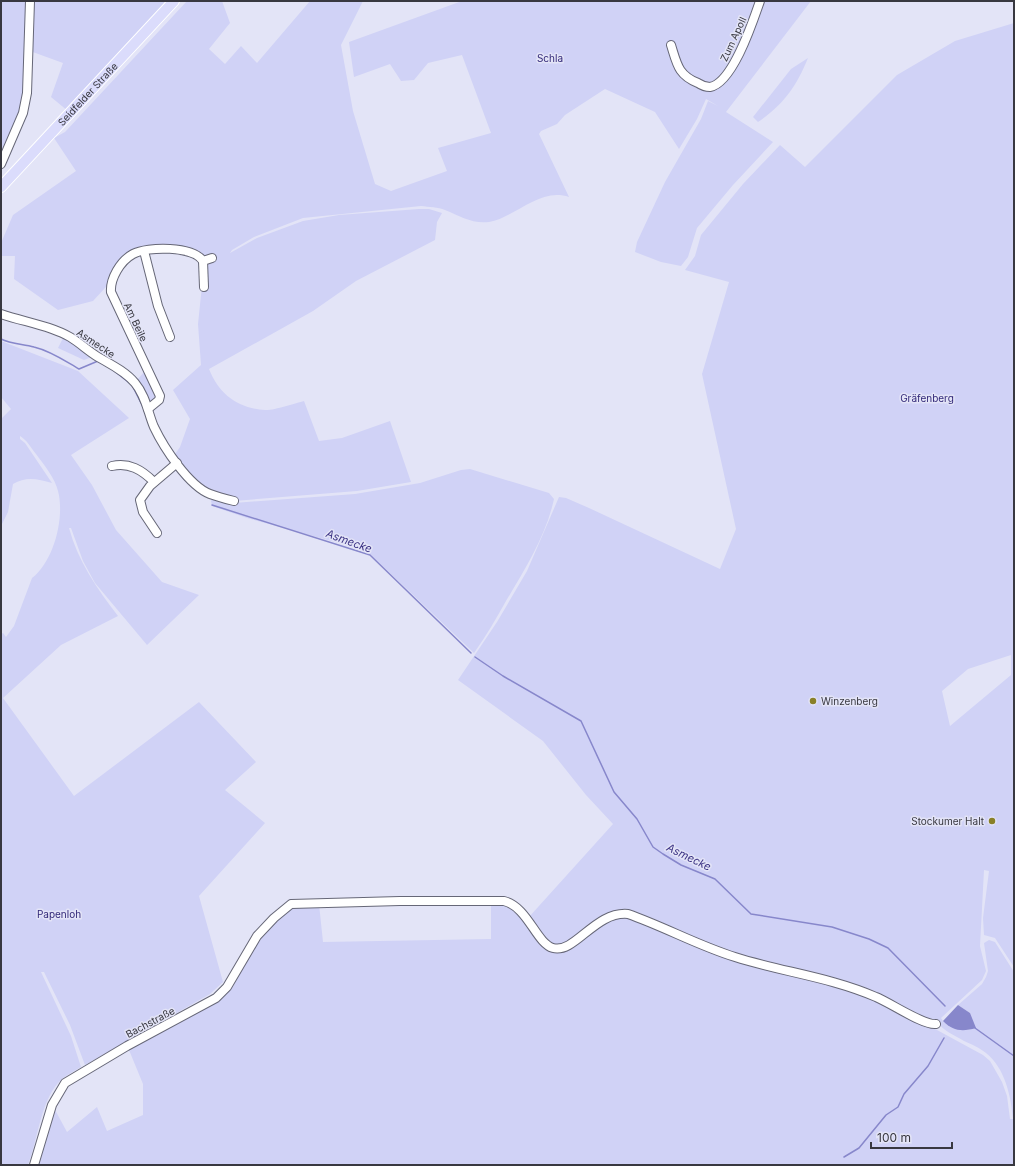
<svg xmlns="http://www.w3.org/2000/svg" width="1015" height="1166" viewBox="0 0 1015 1166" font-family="Inter,sans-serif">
  <rect width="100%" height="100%" fill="#e3e4f7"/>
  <g fill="#d0d2f6" fill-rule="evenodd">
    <polygon points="1,1 169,1 68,111 51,97 63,63 30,51 23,105 1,161"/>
    <path d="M187,1H222L230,23L209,49L225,64L241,46L257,63L310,1H363L341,45L353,111L375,184L391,191L447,171L438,148L491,133L462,55L428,63L414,80L401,81L390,64L354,77L349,42L462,1H811L726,112L773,142L733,185L697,228L688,257L681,266L661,262L635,252L637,242L665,182L701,119L708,101L718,106L706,99L697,119L679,149L655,112L605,89L565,115L557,124L541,131L539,134L569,197C540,187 516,217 489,222C472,224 460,216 445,210C438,207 429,207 421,206L303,218L254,237L232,250L230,253L257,238L303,221L339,215L419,209H429L442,213L437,222L435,240L356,281L313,311L209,369C219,394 237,408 265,410C272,411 296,403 304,401L319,441L342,438L390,421L411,482L357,491L234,501C203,491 193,480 173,457L180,447L190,419L173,390L201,365L198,324L204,266L209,264L203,256L140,250L93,301L58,310L14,279L15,256H1V243L13,215L76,171L54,138L65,132Z"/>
    <path d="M1014,23V967L995,938L984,935L983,918L989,871L984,870L980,946L986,971L982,980L941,1018L943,1021L970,1013L958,1005L982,984L986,977L988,971L984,943L989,940L995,942L1014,972V1165H37L54,1108L67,1132L97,1107L107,1131L143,1115V1084L129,1050L220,1000L233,987L259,937L274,921L291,909L319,904L323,942L491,939V901L504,903L529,917L613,824L586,795L543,741L458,680L497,622L527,571L559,497L566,498L589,508L720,569L736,529L702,374L729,282L685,270L695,256L701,235L743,184L780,145L805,167L897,75L955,41ZM1011,655V675L950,726L942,691L968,669ZM851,990L932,1023L937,1022C944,1031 954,1035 964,1041C971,1044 980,1048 986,1053C1005,1068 1011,1096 1013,1119H1010L1007,1096L1002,1082L990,1061L983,1055L937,1030Z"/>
    <path d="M808,58C796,87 784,104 758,122L753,117L791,69Z"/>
    <polygon points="63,338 85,349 92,357 84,360 58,348"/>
    <path d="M1,341L78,371L129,418L71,455L92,485L116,530L162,582L199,595L147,645L95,583L83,561L71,528H69C78,561 97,589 118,616L61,645L3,698L74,796L199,702L256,762L225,790L265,823L199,896L223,982L210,994L85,1065L70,1025L44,972H41L71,1036L81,1067C75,1071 68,1074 63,1078C41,1096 38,1140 28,1165H1V634L3,633L6,637L14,626L32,578C54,561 65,517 58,491C55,478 44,465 36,454C31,448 27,440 20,436V439L25,443L52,483C38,479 26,476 13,484L8,512L1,526V419L11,409L1,397Z"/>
    <polygon points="145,371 157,398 150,404 137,380"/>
    <path d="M470,469L549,493L554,499C546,536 525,569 506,601C496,619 486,636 474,653L369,553L357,548L247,518L212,506L211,501L213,496L234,503L355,494L420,483L461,470Z"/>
  </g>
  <path fill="#8787cb" d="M958,1005L970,1013L976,1028C962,1032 953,1031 943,1021Z"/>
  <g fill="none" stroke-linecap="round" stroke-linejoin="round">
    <g stroke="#8787cb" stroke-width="1.5">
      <path d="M1,339C11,344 23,344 34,347C51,351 65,361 79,369L98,361"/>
      <polyline points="113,370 132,385 143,407"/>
      <polyline points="180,474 185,480"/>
      <polyline points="212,505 370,555 471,653"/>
      <polyline points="475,657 503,676 581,721 614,792 637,819 653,847 663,854 681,865 715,879 751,914 832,927 869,939 888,948 945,1006"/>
      <polyline points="975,1028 1014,1056"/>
      <polyline points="844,1157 859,1148 886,1115 898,1107 904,1094 928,1066 944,1038"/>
    </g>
    <g stroke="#666777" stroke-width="10">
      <g id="minor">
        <path d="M671,45C677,64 678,75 698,83C701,85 706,87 710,87C733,83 753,21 760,1"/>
        <polyline points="1,164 23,113 27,93 30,1"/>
        <polyline points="144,251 158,306 170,337"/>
        <polyline points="203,261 204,287"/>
        <path d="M1,314C24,322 49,325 70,337C80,343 88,351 98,357C110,364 125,371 135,383C146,396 148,413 154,427C164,448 189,486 210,494C218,497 226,499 234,501"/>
        <path d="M148,409L159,400L160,396L111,292C110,279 120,261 133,254C148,246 193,246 203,261L212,258"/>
        <path d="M112,466C129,462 142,470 154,482"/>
        <polyline points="157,533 143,512 140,500 150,486 177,463"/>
        <path d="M34,1165L52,1105L65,1083L127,1046L216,998L227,987L257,936L274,918L291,904L400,901H504C528,907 536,943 553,948C575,954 595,911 628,914C665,927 699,946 735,957C782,972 830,977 876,997C889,1002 924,1026 936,1024"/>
      </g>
    </g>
    <g stroke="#fff" stroke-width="12">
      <g id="major">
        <path id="s1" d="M1,187L174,1"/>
      </g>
    </g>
    <use href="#minor" stroke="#fff" stroke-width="8"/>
    <use href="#major" stroke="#dbdcfc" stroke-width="10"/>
  </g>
  <g fill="#898027" stroke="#e3e4f7" stroke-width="1.5">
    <circle cx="813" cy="701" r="4"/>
    <circle cx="992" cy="821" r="4"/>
  </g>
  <g text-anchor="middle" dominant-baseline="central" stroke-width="3" stroke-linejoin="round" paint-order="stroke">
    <g font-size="10" fill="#383840" stroke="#e3e4f7">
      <text transform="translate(733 39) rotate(-65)">Zum Apoll</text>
      <text stroke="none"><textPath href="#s1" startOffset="127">Seidfelder Straße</textPath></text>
      <text transform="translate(136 322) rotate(65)">Am Beile</text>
      <text transform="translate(96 343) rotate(34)">Asmecke</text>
      <text transform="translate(150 1022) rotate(-28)">Bachstraße</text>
    </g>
    <g font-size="10" fill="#322878" stroke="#e3e4f7">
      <text x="550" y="58">Schla</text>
      <text x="927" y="398">Gräfenberg</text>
      <text x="59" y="914">Papenloh</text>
    </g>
    <g font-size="10" fill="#383840" stroke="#e3e4f7" text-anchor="start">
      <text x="821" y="701">Winzenberg</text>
      <text x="984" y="821" text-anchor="end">Stockumer Halt</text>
    </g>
    <g font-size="11" font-style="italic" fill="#3c3384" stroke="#e3e4f7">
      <text transform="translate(349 541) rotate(20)">Asmecke</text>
      <text transform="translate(689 857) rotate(26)">Asmecke</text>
    </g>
  </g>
  <rect width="1015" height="1166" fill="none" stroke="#383840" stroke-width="4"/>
  <path d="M871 1142v6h81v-6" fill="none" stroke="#383840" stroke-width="2"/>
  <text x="877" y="1142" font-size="12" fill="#383840" stroke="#e3e4f7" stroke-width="3" paint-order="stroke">100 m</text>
</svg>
